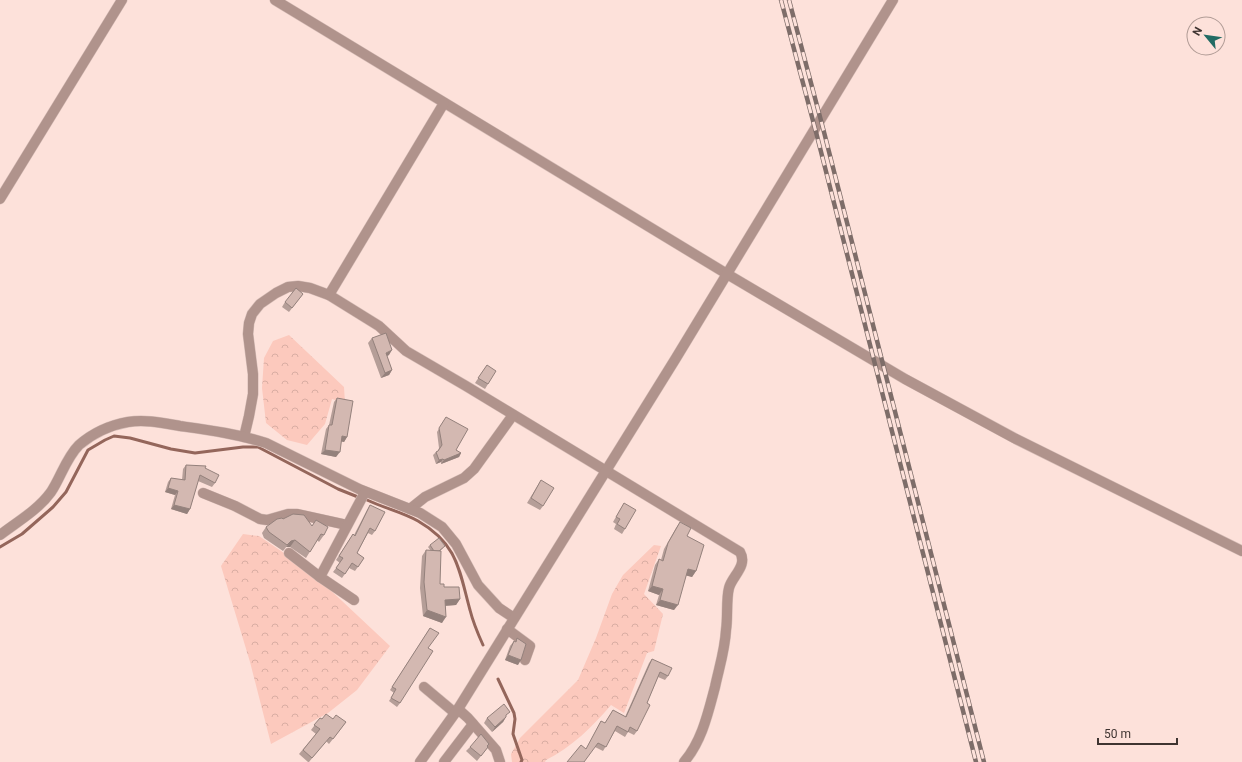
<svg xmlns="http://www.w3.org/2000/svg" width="1242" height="762" viewBox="0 0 1242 762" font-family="Roboto,sans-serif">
  <defs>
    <pattern id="forest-crowns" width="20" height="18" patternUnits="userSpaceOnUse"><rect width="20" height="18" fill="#fcc9bd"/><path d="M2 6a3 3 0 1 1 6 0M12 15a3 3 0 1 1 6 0" fill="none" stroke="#d9ada3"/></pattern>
  </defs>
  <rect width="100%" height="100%" fill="#fde1da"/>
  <g fill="url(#forest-crowns)">
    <polygon points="289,335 344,387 345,403 332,399 325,424 307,445 287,440 266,423 262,388 264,358 273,341"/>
    <polygon points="243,534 259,536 309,570 390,646 357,690 328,713 271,744 250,662 221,566"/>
    <path d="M654,545L661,546L644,594L663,614L654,651L647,653L624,713L611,705C593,726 571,748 546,760L545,762H512L511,754L520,738L578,680L596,638L612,594L623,575Z"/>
  </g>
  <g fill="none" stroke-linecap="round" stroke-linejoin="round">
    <g stroke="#94665b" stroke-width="3">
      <path d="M367,500C384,508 402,512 418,521C458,544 459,570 470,610C473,622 478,634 483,645"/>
      <polyline points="0,547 22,534 53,507 66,492 88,450 105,440 114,436 130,438 171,449 195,453 243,447 258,447 338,489 358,497"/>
      <polyline points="498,679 514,713 515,719 513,734 522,760 521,762"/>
    </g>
    <g stroke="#d7beb8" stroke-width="11">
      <g id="minor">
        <polyline points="275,0 727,274 905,379 1016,439 1242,551"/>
        <polyline points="0,199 122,0"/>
        <polyline points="329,295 444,103"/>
        <path d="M244,437L249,416L253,394V374L248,334L249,323L252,314L260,304L276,293L288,287L298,286L310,288L329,295L379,326L406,351L466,386L740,552C748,566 732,576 729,588C726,599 728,618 726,630C725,650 719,668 715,687C708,713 702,741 684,762"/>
        <polyline points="203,493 235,506 260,519 267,520 288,514 297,514 347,525"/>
        <polyline points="410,509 425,497 464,478 474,469 513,415"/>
        <path d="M0,535C17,522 38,510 51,492C61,477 66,458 79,445C93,433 111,425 128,422C145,419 163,423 180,426C208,430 238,434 266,443L359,489L420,513L442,527L456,544L478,585L499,608L514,618"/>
        <polyline points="289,553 320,577"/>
        <polyline points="354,600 320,577 365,492"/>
        <polyline points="507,629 530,646 525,660"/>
        <polyline points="424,687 455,713"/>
        <polyline points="458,709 468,718 496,750 500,762"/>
        <polyline points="420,762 458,709 676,358 893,0"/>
        <polyline points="444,762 473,724"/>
      </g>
    </g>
    <use href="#minor" stroke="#b0938c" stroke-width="10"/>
    <g stroke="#7e6d69" stroke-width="4.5">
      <g id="rail">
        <polyline points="781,0 817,136 976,762"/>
        <polyline points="789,0 824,132 984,762"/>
      </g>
    </g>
    <use href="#rail" stroke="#fde1da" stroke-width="3" stroke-dasharray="9" stroke-linecap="butt"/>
  </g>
  <g fill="#b59e98">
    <polygon points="303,294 289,312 282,307 285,302"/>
    <polygon points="372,338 389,355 387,356 392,370 389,375 381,378 368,343"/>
    <polygon points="487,365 488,384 485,389 475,383"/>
    <polygon points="337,398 347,437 344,442 341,441 336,457 321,454 326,429 329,425 334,402"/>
    <polygon points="446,417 456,450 461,453 459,457 441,464 441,462 436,464 433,455 436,452 438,451 439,448 437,432"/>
    <polygon points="186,465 205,468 215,483 212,487 198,481 190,509 187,514 171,509 175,495 165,492 168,482 171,478 182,480 183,469"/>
    <polygon points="541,480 543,506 540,510 527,503"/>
    <polygon points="624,503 625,529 622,534 614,529 616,524 613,522"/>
    <polygon points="370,505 375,531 372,535 368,533 357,553 364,558 355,571 349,568 342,578 333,572 340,563 336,560 353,534 354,535 367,510"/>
    <polygon points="283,519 312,526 316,520 324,535 319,542 317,540 306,558 290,547 286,547 283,551 264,538 262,533 266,527"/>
    <polygon points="680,522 687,536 696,571 692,577 686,575 674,610 656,605 659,595 648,591 655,565 659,559 661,560 664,549 676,528"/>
    <polygon points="430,545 443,548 440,551 440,584 460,599 456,605 445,606 442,623 423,616 420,588 422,556 426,550 431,551 428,547"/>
    <polygon points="430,628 428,648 400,703 397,707 389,701 394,693 390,690"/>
    <polygon points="517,638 518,665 505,660 510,646 514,641 515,642"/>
    <polygon points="652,659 668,676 665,680 658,677 647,703 637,731 634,735 628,732 625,737 615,731 603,751 595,747 586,749 601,721 605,723 613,710 625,717 649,663"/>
    <polygon points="506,717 503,722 492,732 484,723 487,718"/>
    <polygon points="320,718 322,719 333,719 346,722 329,744 326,741 309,762 308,762 299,754 316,734 311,730"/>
    <polygon points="489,744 488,746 488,747 477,761 466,751 470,747"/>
  </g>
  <g fill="#94817c">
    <polygon points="392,350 389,355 382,358 386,353"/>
    <polygon points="392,370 389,375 381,378 385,373"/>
    <polygon points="342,436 347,437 344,442 339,441"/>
    <polygon points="325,450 340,452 336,457 321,454"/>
    <polygon points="461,453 459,457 441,464 444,460"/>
    <polygon points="443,459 441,462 436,464 439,460"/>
    <polygon points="168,488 178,491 175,495 165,492"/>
    <polygon points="174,505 190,509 187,514 171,509"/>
    <polygon points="295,540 290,547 286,547 283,551 291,541"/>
    <polygon points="688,569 696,571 692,577 684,575"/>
    <polygon points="652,586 663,589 659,595 648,591"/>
    <polygon points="460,599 456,605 441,606 445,600"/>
    <polygon points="660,600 678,605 674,610 656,605"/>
    <polygon points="427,610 446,617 442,623 423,616"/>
    <polygon points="508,655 521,660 518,665 505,660"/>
    <polygon points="506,717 503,722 492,732 495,727"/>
  </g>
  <g fill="#d3b8b1" stroke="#94817c">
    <polygon points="296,288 303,294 292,308 285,302"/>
    <polygon points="386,333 392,350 386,353 392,370 385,373 372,338"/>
    <polygon points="487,365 496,371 488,384 478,378"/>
    <polygon points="337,398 353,401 347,437 342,436 340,452 325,450 329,425 332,425"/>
    <polygon points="446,417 468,429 456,450 461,453 444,460 443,459 439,460 436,452 438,451 442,445 439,428"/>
    <polygon points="186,465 206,466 205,468 219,475 215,483 200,475 190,509 174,505 178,491 168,488 171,478 185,480"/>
    <polygon points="541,480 554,488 543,506 531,498"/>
    <polygon points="624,503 636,510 625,529 617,524 620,519 616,517"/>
    <polygon points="370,505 385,512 375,531 370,528 357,553 364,558 358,567 352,563 345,574 336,568 343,558 339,556 353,534 355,536"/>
    <polygon points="293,514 304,515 312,526 316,520 328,527 324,535 321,534 310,552 295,540 291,541 287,545 269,532 266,527 277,519 282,518 283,519"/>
    <polygon points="680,522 691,528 687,536 704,545 696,571 688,569 678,605 660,600 663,589 652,586 659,559 663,561 668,543"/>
    <polygon points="439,538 445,546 439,551 434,551 430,545"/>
    <polygon points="426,550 441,551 440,584 444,584 444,587 459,587 460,599 445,600 446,617 427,610 424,582"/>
    <polygon points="430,628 439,633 428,648 433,651 400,703 391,698 396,689 392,687"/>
    <polygon points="517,638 526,644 521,660 508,655 514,641 516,642"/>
    <polygon points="652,659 672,668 668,676 660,672 647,703 650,705 637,731 630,727 628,732 617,726 606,747 598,743 584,762 567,762 581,745 586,749 601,721 605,723 613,710 626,717"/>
    <polygon points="504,704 510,712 506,715 506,717 495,727 487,718"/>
    <polygon points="326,714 333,719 336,715 346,722 333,739 330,737 312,758 303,750 320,729 314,725 320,718 322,719"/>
    <polygon points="481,734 489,744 487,746 488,747 481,756 470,747"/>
  </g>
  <g transform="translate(1206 36) rotate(299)"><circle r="19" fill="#fde1da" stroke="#b19c96"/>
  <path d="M0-3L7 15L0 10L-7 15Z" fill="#226b63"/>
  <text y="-6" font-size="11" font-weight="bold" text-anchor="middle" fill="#3f3431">N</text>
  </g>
  <path d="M1098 738v6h79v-6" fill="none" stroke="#3f3431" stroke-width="2"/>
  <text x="1104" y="738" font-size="12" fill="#3f3431" stroke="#fde1da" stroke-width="3" paint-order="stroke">50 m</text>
</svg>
